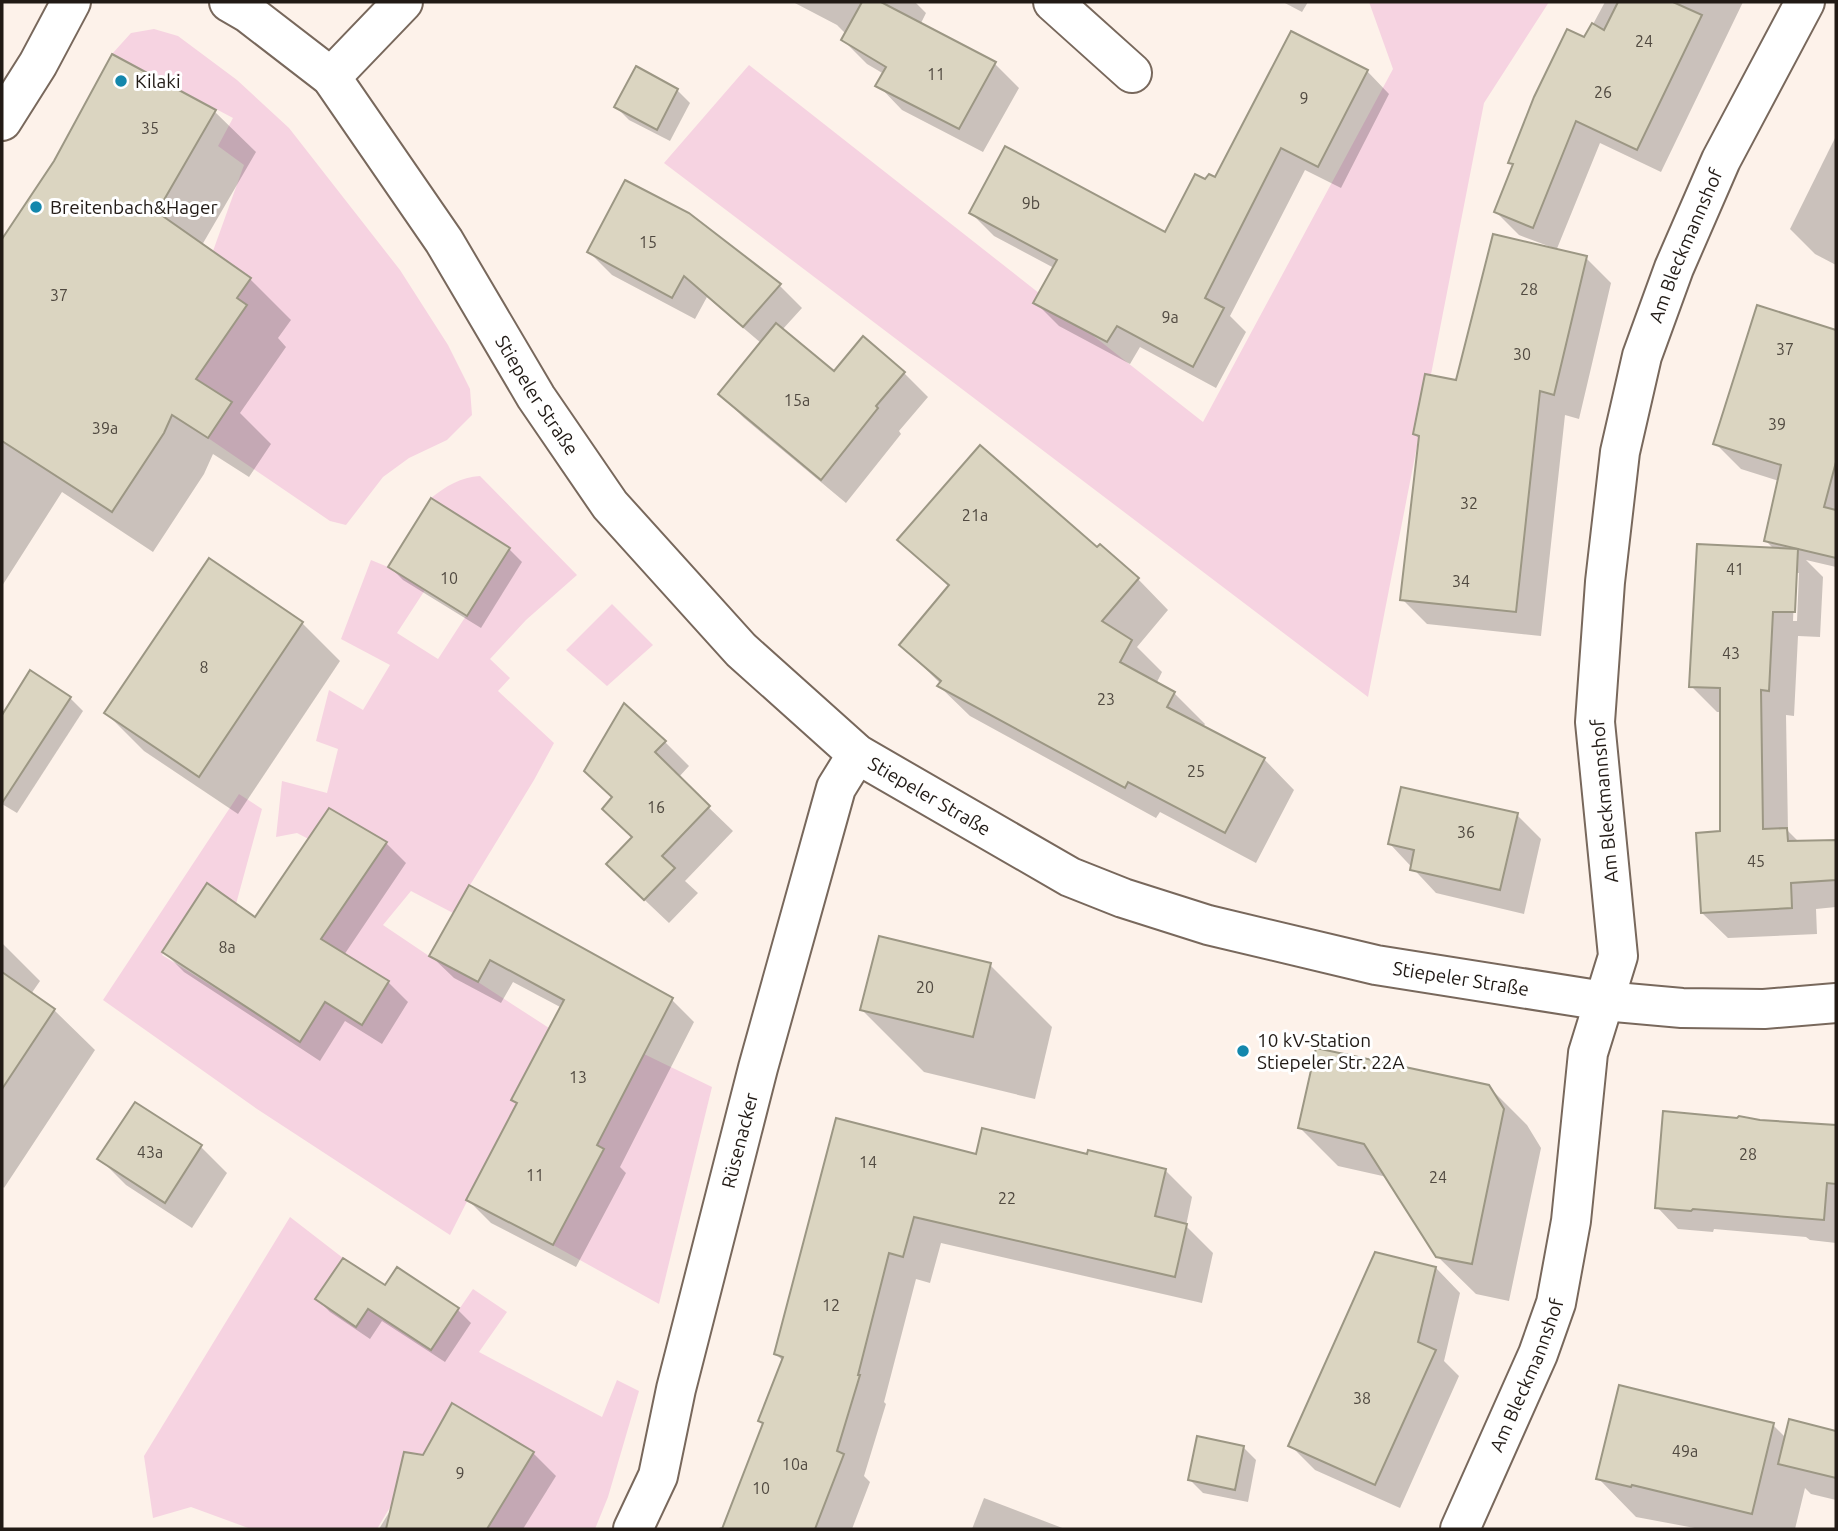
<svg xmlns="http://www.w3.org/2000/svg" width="1838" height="1531" viewBox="0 0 1838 1531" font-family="Ubuntu,sans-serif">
  <rect width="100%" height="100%" fill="#fdf2ea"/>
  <g fill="#f6d3e1">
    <polygon points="1369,2 1549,2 1484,103 1368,697 664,163 749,65 1203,422 1393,69"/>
    <polygon points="154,29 178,36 237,80 289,128 400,270 448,345 470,389 472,415 447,440 409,458 383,477 346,525 330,521 208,438 232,402 195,378 247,305 237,298 251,278 213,251 244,165 218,146 233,118 112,54 131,33"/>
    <path d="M480,476L577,575L526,620L490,659L510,678L498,691L554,743L534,780L453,913L411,891L383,925L429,956L478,982L549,1028L512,1100L517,1103L450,1235L257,1109L103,1000L239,794L262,809L236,904L207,884L162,955L247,1008L358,865L297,833L276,837L282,781L327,793L338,749L316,741L329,690L363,710L390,665L341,639L371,560L388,567L425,590L397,633L438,659L510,548L431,498C446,486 461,477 480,476Z"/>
    <polygon points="612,604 653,645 607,686 566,650"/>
    <polygon points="644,1054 712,1087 659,1304 553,1245 604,1149 597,1145"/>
    <polygon points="290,1217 343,1258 315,1299 356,1327 368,1309 431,1350 473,1289 507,1312 479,1352 602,1417 617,1380 639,1391 608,1497 595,1529 487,1529 534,1452 437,1430 423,1455 404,1452 395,1492 398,1494 377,1529 251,1529 191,1507 153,1518 144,1456"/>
  </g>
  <g fill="#0003" fill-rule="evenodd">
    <polygon points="793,2 915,2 926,13 920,25 995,64 1019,88 983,152 902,110 878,85 884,74 867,64 843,40 846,34 837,25"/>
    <polygon points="1283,2 1308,2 1302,12"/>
    <polygon points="1605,2 1743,2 1661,172 1600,143 1556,251 1586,258 1611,283 1579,419 1565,415 1541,636 1427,624 1402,599 1421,440 1415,434 1457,382 1550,249 1551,247 1519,235 1496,212 1514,166 1510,162 1585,39"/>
    <polygon points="112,56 215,112 256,152 202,245 250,279 291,320 278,338 286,347 240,413 271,444 249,477 213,454 204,474 153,552 62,492 2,586 2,315 5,309 2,306 2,242 55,162"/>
    <polygon points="1367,71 1389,94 1341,188 1305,170 1230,316 1246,332 1216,388 1140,347 1130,364 1059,326 1036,303 1054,268 994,236 971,213 1166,235 1206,182 1216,179"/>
    <polygon points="677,90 690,103 670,141 629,120 616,107"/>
    <polygon points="1836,136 1836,265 1815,254 1790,229"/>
    <polygon points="695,219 780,286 802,308 782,330 834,373 904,373 928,397 899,431 901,434 846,503 744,418 720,394 761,343 707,297 695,319 612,275 589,252"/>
    <path d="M1758,307L1836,332V567L1806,560L1823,577L1820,637L1798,636L1794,716L1786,715L1788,831L1800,843L1836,841V907L1816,909L1817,934L1728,938L1702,913L1722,833V712H1717L1691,686L1775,550L1766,541L1779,481L1741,469L1715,443ZM1795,573H1799L1797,621H1793Z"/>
    <polygon points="900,540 1097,549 1138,579 1168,610 1137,647 1162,672 1156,684 1174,693 1205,724 1203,727 1264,759 1294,790 1256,863 1160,812 1156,818 970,716 939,686 941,684 901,645 950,588"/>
    <polygon points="509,549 522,562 481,628 403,580 390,567"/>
    <polygon points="302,623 340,661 238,814 144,751 106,713"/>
    <polygon points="31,673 70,698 83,711 17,813 2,804 2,718"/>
    <polygon points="665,742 689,766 678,778 733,831 685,881 698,893 669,923 632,888 633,837 614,798 586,770"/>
    <polygon points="1517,815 1541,839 1524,914 1436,893 1390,844"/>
    <polygon points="386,843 406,863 344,955 388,982 408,1002 382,1044 345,1021 320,1061 184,972 164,952 255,919"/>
    <polygon points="470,888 672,1000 694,1022 620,1167 626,1173 576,1267 491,1223 468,1200 518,1104 513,1099 562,1008 513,982 501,1003 454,978 431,956"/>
    <polygon points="2,943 40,981 31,994 54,1010 95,1050 4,1188 2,1186"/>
    <polygon points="990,965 1052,1027 1035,1099 924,1072 862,1010"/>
    <polygon points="1488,1086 1527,1125 1541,1148 1509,1301 1476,1294 1437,1256 1387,1177 1338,1166 1300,1128"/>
    <polygon points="136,1104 201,1147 227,1173 192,1228 126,1185 100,1159"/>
    <polygon points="837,1120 977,1156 1088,1156 1165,1170 1192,1197 1186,1226 1213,1253 1202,1303 941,1243 930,1283 916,1279 884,1402 886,1404 864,1476 870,1482 852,1529 719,1529 720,1527 724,1528 764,1425 760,1421 783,1361 776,1354"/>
    <polygon points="1741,1123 1836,1142 1836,1243 1810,1240 1806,1237 1714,1229 1713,1232 1678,1229 1657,1207"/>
    <polygon points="1436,1268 1460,1293 1444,1361 1459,1376 1400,1508 1315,1470 1290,1445"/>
    <polygon points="385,1287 458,1310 471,1323 445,1362 382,1321 370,1339 330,1312 317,1299"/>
    <polygon points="1791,1421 1836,1432 1836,1500 1811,1494 1805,1488 1795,1529 1700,1529 1636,1517 1598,1478 1773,1425 1786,1438"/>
    <polygon points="1243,1447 1256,1460 1248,1502 1203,1493 1190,1480"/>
    <polygon points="533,1453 556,1476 523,1529 379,1529 423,1456"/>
    <polygon points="984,1498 1065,1529 972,1529"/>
  </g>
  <g fill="#dbd5c1" stroke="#9c9784" stroke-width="2">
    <polygon points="862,2 881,2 996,62 959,129 875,86 886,67 841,40"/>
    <polygon points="1618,2 1673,2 1702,15 1637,150 1576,121 1533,228 1494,212 1513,164 1508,163 1534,97 1567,29 1584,37 1592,23 1604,30"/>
    <polygon points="1291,31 1368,70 1318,167 1281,148 1205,298 1224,308 1193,367 1117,326 1107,342 1033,303 1057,260 969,213 1005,146 1165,232 1195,174 1205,179 1209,174 1215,177"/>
    <polygon points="112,54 216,110 157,212 251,278 237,298 247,305 196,379 232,402 208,438 172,415 164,433 112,512 2,441 2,239 54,161"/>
    <polygon points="636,66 678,89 657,130 614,107"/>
    <polygon points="625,180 689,213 781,284 743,327 684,276 672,298 587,252"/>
    <polygon points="1493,234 1587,256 1554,395 1540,391 1516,612 1400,600 1419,436 1413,434 1425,374 1456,380"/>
    <polygon points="1757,305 1836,330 1836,462 1824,507 1836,510 1836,558 1764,541 1781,465 1713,444"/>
    <polygon points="776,323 834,371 863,336 905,372 876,406 878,408 821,480 718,394"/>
    <polygon points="980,445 1097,547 1100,544 1139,578 1102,621 1132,640 1120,662 1175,692 1167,707 1265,758 1225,833 1128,782 1125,788 937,686 941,681 899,645 949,585 897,540"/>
    <polygon points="431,498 510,548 467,616 388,567"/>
    <polygon points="1697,544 1798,549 1795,612 1773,612 1769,691 1761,690 1763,829 1787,828 1788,841 1836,840 1836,880 1791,883 1792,908 1701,913 1696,833 1720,831 1720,688 1689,687"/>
    <polygon points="209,558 303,622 199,777 104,713"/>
    <polygon points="30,670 71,697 2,803 2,715"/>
    <polygon points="624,703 666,741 655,752 710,806 662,856 675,868 644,900 606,864 632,837 602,809 612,797 584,771"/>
    <polygon points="1401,787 1518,813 1500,890 1410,870 1414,850 1388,844"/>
    <polygon points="329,808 387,842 321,939 389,981 362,1025 325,1002 300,1042 162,952 207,883 255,917"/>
    <polygon points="469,885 673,998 597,1145 604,1149 553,1245 466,1200 517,1103 511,1100 564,1000 490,960 478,982 429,956"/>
    <polygon points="879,936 991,963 973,1037 860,1010"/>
    <polygon points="2,972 55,1009 2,1089"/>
    <polygon points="1316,1048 1489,1085 1504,1109 1472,1264 1436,1257 1364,1144 1298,1128"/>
    <polygon points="135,1102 202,1145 165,1203 97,1159"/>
    <polygon points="1663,1111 1737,1118 1739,1116 1760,1120 1836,1125 1836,1184 1827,1183 1824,1220 1693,1209 1691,1211 1655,1208"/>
    <polygon points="836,1118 976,1154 982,1128 1087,1154 1088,1150 1166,1169 1155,1216 1187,1224 1175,1277 914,1217 903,1257 889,1253 858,1375 860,1375 837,1451 844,1454 815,1529 722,1529 763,1423 758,1421 783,1357 774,1354"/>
    <polygon points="1375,1252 1436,1267 1418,1342 1436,1350 1375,1485 1288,1446"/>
    <polygon points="343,1258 385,1285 397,1267 459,1308 431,1350 368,1309 356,1327 315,1299"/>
    <polygon points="1619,1385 1774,1423 1752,1514 1632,1485 1631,1487 1596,1479"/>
    <polygon points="452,1403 534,1452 487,1529 386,1529 404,1452 423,1455"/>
    <polygon points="1789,1419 1836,1431 1836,1478 1778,1464"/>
    <polygon points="1197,1436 1244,1446 1235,1490 1188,1480"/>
  </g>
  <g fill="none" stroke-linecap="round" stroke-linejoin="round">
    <g stroke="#78685c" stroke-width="42">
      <g id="minor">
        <path id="s1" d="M229,2L248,13L331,77L444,241L536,397L610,505L741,650L857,754L1070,877L1123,898L1208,925L1376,965L1604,1001L1682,1008L1764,1009L1836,1003"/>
        <polyline points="1053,2 1132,73"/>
        <polyline points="331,77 403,2"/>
        <polyline points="2,121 38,64 71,2"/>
        <path id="s2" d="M633,1529L658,1476L676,1389L758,1068L836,788L857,754"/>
        <path id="s3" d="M1460,1529L1538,1354L1556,1303L1571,1221L1588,1053L1618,956L1595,722L1605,582L1620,452L1642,356L1674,268L1721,160L1805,2"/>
      </g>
    </g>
    <use href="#minor" stroke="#fff" stroke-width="38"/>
  </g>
  <g fill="#1387ac" stroke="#fff" stroke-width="2.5">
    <circle cx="121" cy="81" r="7"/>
    <circle cx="36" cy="207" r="7"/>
    <circle cx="1243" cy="1051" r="7"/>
  </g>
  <g text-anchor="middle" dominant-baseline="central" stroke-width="6" stroke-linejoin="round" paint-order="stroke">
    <g font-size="16" fill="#504940">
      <text x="1644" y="41">24</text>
      <text x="936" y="74">11</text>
      <text x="1603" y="92">26</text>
      <text x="1304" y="98">9</text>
      <text x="150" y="128">35</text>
      <text x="1031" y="203">9b</text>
      <text x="648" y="242">15</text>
      <text x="1529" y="289">28</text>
      <text x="59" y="295">37</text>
      <text x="1170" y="317">9a</text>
      <text x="1785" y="349">37</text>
      <text x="1522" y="354">30</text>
      <text x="797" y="400">15a</text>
      <text x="1777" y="424">39</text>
      <text x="105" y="428">39a</text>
      <text x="1469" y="503">32</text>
      <text x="975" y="515">21a</text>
      <text x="1735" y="569">41</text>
      <text x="449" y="578">10</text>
      <text x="1461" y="581">34</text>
      <text x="1731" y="653">43</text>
      <text x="204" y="667">8</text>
      <text x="1106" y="699">23</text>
      <text x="1196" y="771">25</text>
      <text x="656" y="807">16</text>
      <text x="1466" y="832">36</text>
      <text x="1756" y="861">45</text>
      <text x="227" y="947">8a</text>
      <text x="925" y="987">20</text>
      <text x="578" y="1077">13</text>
      <text x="150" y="1152">43a</text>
      <text x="1748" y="1154">28</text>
      <text x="868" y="1162">14</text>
      <text x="535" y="1175">11</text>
      <text x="1438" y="1177">24</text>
      <text x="1007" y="1198">22</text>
      <text x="831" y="1305">12</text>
      <text x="1362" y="1398">38</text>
      <text x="1685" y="1451">49a</text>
      <text x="795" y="1464">10a</text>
      <text x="460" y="1473">9</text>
      <text x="761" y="1488">10</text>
    </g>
    <g font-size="19" fill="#211a15" stroke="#fff" text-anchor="start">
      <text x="135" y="81">Kilaki</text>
      <text x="50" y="207">Breitenbach&amp;Hager</text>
      <text x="1257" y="1040">10 kV-Station<tspan x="1257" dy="22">Stiepeler Str. 22A</tspan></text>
    </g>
    <g font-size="19" fill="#211a15" stroke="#fff">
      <text stroke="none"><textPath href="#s3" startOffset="1323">Am Bleckmannshof</textPath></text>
      <text stroke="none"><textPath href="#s1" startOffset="506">Stiepeler Straße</textPath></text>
      <text stroke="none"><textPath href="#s1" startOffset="1073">Stiepeler Straße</textPath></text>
      <text transform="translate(1604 801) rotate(-95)">Am Bleckmannshof</text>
      <text stroke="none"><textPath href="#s1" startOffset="1640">Stiepeler Straße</textPath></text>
      <text stroke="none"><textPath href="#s2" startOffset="404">Rüsenacker</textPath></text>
      <text stroke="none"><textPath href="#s3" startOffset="168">Am Bleckmannshof</textPath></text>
    </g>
  </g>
  <rect width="1838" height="1531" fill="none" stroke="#211a15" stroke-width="7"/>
</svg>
